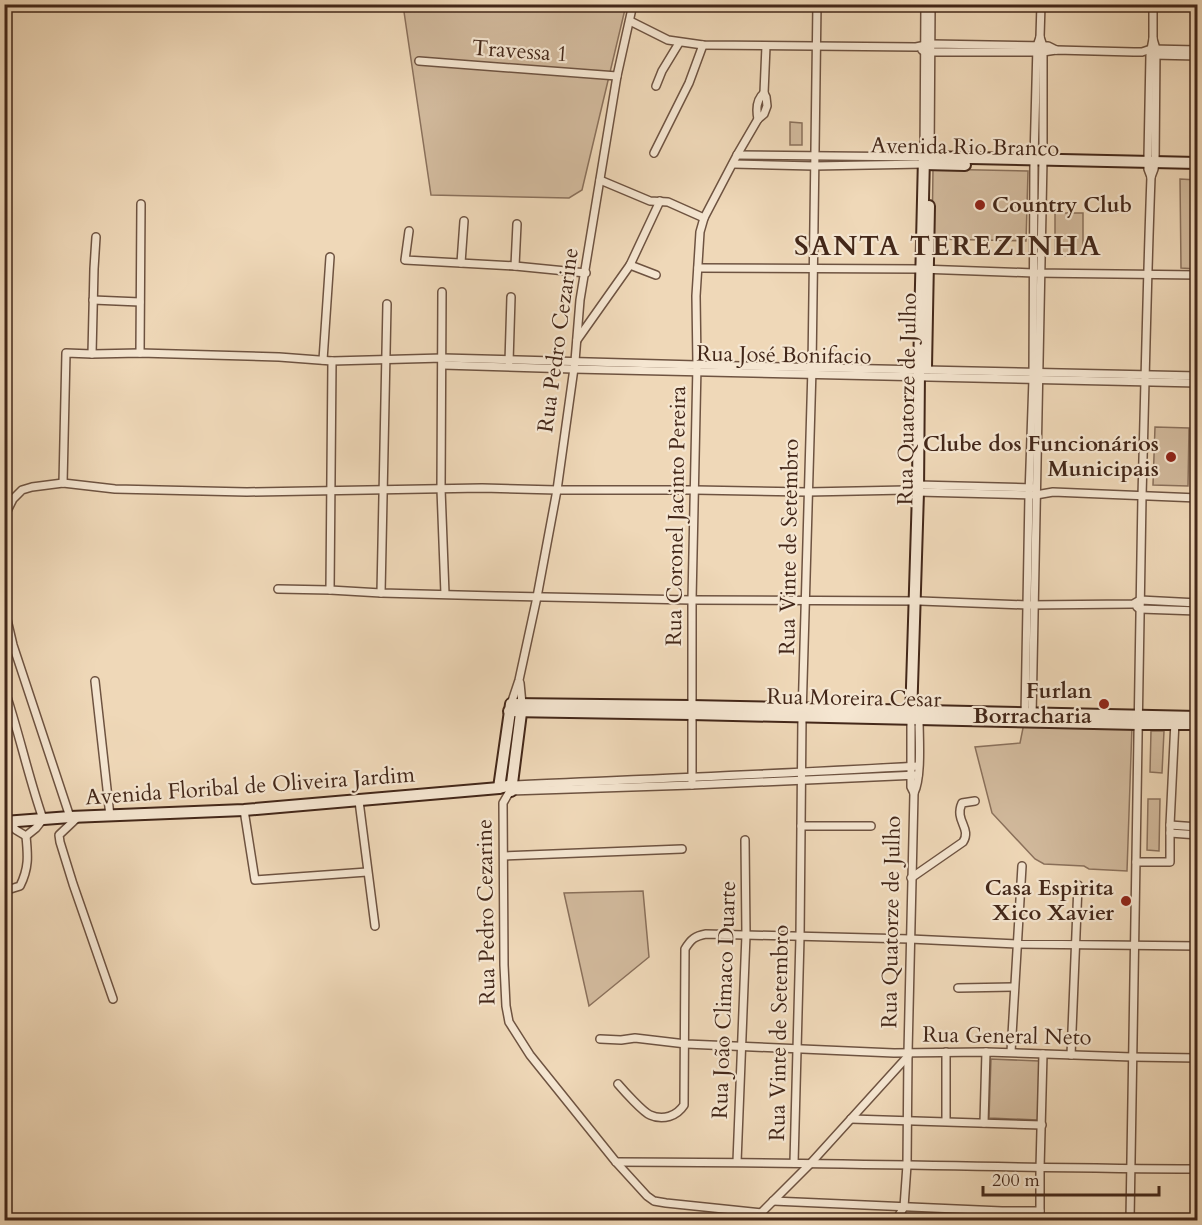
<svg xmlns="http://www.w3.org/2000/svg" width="1202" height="1225" viewBox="0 0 1202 1225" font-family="Cardo,serif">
  <rect width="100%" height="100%" fill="#efd8b8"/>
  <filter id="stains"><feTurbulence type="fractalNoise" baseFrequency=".00333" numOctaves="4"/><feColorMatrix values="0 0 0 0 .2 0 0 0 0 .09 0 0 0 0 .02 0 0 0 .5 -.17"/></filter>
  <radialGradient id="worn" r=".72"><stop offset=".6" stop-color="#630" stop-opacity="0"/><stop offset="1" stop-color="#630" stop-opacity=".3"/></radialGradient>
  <g fill="#d2ba9d" stroke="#8a705b" stroke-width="1.5">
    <polygon points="403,5 626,5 582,190 569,198 431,195"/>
    <polygon points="790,122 802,123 802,145 790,145"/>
    <polygon points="933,169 1028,171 1026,241 932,239"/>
    <polygon points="1180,179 1197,180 1197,269 1181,268"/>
    <rect x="1055" y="213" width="28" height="43"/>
    <polygon points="1155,427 1189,428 1188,486 1153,485"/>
    <polygon points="1024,723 1132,726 1127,871 1089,869 1084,866 1044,864 1035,859 992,813 975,747 1020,743"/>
    <polygon points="1151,731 1164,731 1162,773 1150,772"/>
    <polygon points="1148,799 1160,799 1159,851 1147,850"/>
    <polygon points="643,891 649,957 589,1006 564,893"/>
    <polygon points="991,1059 1039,1061 1038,1120 989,1118"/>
  </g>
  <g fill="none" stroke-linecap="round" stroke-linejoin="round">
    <g stroke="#6e5341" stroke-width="10">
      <g id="street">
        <polyline points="630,21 668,40 703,45 916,47 931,44 1048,46 1056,50"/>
        <polyline points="922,50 925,52 1043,52 1056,50 1134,52 1142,52 1151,49 1198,50"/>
        <polyline points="1153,55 1198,56"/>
        <polyline points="419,61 617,76"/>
        <polyline points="656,86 662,71 679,43"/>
        <path d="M758,119C756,109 756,100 764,93"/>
        <polyline points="654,153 689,83 703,45"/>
        <polyline points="737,155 924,157 925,4"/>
        <polyline points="930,157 931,4"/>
        <polyline points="733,164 814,166 924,164"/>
        <polyline points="1151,177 1154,169 1155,163 1156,49 1153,39 1153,4"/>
        <polyline points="600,180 650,201 668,202 704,218"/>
        <polyline points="409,231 405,260 515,266 586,273"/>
        <polyline points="461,263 464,221"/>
        <polyline points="630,265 656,275"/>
        <polyline points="515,266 517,224"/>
        <polyline points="698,268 920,269 1034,273 1198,275"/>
        <polyline points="442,292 441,489 445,594"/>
        <polyline points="93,300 140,302"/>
        <polyline points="577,340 630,265 660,201"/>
        <polyline points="140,353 141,204"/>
        <polyline points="92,354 94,269 96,237"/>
        <polyline points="323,360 330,257"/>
        <polyline points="509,362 511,297"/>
        <polyline points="443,365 573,369 1198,383"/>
        <polyline points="63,483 66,353 92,354 140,353 279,357 332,361 443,358 697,365 1198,376"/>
        <polyline points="915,487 918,485 1033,488"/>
        <polyline points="4,517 13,499 22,490 32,487 63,483 115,489 247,492 482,488 557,490 695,490 807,492 907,490 918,492 1036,495 1053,492 1198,498"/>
        <polyline points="278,589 330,590 381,593 496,596 692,600 920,601 1028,605 1133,604 1140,600 1198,603"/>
        <polyline points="330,590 332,361"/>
        <polyline points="381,593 387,304"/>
        <polyline points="4,607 13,645 70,817"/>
        <polyline points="1137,607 1140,609 1198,611"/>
        <polyline points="95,681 110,816"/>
        <polyline points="520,683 522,704"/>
        <path d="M4,688C19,732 28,776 43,819L36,828L26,836L16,830L8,822"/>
        <polyline points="511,704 519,680 537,597 557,490 575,361 580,300 617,76 633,4"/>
        <polyline points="1025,716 1029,495 1033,379 1034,159 1037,46 1040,37"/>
        <polyline points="1032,716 1043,159 1043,46 1040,37 1041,4"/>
        <path d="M511,785C647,779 783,774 918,766"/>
        <polyline points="692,785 692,600 697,365 696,296 700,232 704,218 737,155 758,119 764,114 767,106 766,97 764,93 766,46"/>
        <path d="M914,793C922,777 919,738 919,719"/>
        <polyline points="359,801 375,926"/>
        <polyline points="244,810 255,880 367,872"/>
        <polyline points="78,817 59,835 60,842 73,884 113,999"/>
        <polyline points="1170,825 1198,827"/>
        <polyline points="801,826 871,826"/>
        <polyline points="1170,833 1198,835"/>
        <polyline points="504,856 682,849"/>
        <polyline points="1136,862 1170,862 1170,825 1175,721"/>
        <path d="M911,878L963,842C972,828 954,821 962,803L975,801"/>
        <path d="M4,891L20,886C29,868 28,856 26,836"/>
        <polyline points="958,988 1013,987"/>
        <polyline points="600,1039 621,1040 635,1038 686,1044 894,1053 986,1052 1132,1057 1198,1058"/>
        <polyline points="1011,1052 1022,866"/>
        <polyline points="1071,1055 1078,885"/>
        <path d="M618,1084C624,1091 643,1112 650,1115C663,1121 677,1116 684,1105L685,949C691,939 695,936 706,934L910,939L1017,944L1198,946"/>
        <polyline points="851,1119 1042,1125"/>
        <polyline points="946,1121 946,1052"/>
        <polyline points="984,1123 986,1052"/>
        <path d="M616,1162C810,1162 1004,1168 1198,1169"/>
        <polyline points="737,1162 746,935 745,840"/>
        <polyline points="794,1163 800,937 802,717 812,368 817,4"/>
        <polyline points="773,1201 1002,1211 1040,1211"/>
        <polyline points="762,1213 666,1203 654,1201 647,1196 616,1162 530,1055 509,1022 506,1006 504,965 503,803 510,791 692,785 918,775"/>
        <polyline points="754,1220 810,1164 908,1056"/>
        <polyline points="896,1220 904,1207 907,1165 908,1053 914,793 911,787 911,719"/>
        <polyline points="1040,1220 1040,1168 1043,1054"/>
        <path d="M1130,1220L1142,496C1145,390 1147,283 1151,177L1148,169V157L1150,55L1153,39"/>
      </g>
    </g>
    <g stroke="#432719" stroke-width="14">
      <g id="secondary">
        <polyline points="924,164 965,165"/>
        <polyline points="926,368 929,206"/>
        <polyline points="509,711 691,714 1138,724 1198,724"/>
        <polyline points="911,719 918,492 919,370 924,157 1198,163"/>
        <polyline points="499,788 511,704 691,706 1198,717"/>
        <polyline points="511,791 522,705"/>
        <polyline points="4,822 70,817 244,810 499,788 511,785"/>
      </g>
    </g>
    <use href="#street" stroke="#f5e6d1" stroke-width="7"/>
    <use href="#secondary" stroke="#f5e6d1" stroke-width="10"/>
  </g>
  <g fill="#8f2418" stroke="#f5e6d1" stroke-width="2">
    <circle cx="980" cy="205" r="6"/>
    <circle cx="1171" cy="457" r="6"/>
    <circle cx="1104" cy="704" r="6"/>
    <circle cx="1126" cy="901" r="6"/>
  </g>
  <g text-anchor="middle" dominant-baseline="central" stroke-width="4.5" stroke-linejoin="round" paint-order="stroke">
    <g font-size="22" fill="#432719" stroke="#f5e6d1">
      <text transform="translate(520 51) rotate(4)">Travessa 1</text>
      <text transform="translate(965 147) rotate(1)">Avenida Rio Branco</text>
      <text transform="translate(558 340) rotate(-82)">Rua Pedro Cezarine</text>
      <text transform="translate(784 355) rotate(1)">Rua José Bonifacio</text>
      <text transform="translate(907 399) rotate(-89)">Rua Quatorze de Julho</text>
      <text transform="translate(676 516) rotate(-89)">Rua Coronel Jacinto Pereira</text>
      <text transform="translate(789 547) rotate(-89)">Rua Vinte de Setembro</text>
      <text transform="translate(854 698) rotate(1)">Rua Moreira Cesar</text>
      <text transform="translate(250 786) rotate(-4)">Avenida Floribal de Oliveira Jardim</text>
      <text transform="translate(486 912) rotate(-91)">Rua Pedro Cezarine</text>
      <text transform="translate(891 922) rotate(-89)">Rua Quatorze de Julho</text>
      <text transform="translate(724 1000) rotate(-88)">Rua João Climaco Duarte</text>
      <text transform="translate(779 1033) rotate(-89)">Rua Vinte de Setembro</text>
      <text transform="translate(1007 1036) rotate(1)">Rua General Neto</text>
    </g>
    <g font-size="22" font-weight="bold" fill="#432719" stroke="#f5e6d1" text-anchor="end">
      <text x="992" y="205" text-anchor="start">Country Club</text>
      <text x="1159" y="444">Clube dos Funcionários<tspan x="1159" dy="25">Municipais</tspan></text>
      <text x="1092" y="691">Furlan<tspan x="1092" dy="25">Borracharia</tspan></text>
      <text x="1114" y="888">Casa Espirita<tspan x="1114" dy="25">Xico Xavier</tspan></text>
    </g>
    <g font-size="28" font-weight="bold" letter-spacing="1.5" fill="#432719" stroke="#f5e6d1">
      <text x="948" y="246">SANTA TEREZINHA</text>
    </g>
  </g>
  <rect width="1202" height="1225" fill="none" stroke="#efd8b8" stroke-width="24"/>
  <rect x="6" y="6" width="1190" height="1213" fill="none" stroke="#432719" stroke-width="3"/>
  <rect x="12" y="12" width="1178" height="1201" fill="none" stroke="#432719" stroke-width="1.5"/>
  <path d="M983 1186v9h176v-9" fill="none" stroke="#432719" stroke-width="3"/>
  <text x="992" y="1186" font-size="18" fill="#432719" stroke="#f5e6d1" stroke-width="4.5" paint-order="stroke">200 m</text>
  <rect width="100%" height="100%" filter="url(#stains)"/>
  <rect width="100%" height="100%" fill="url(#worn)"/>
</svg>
